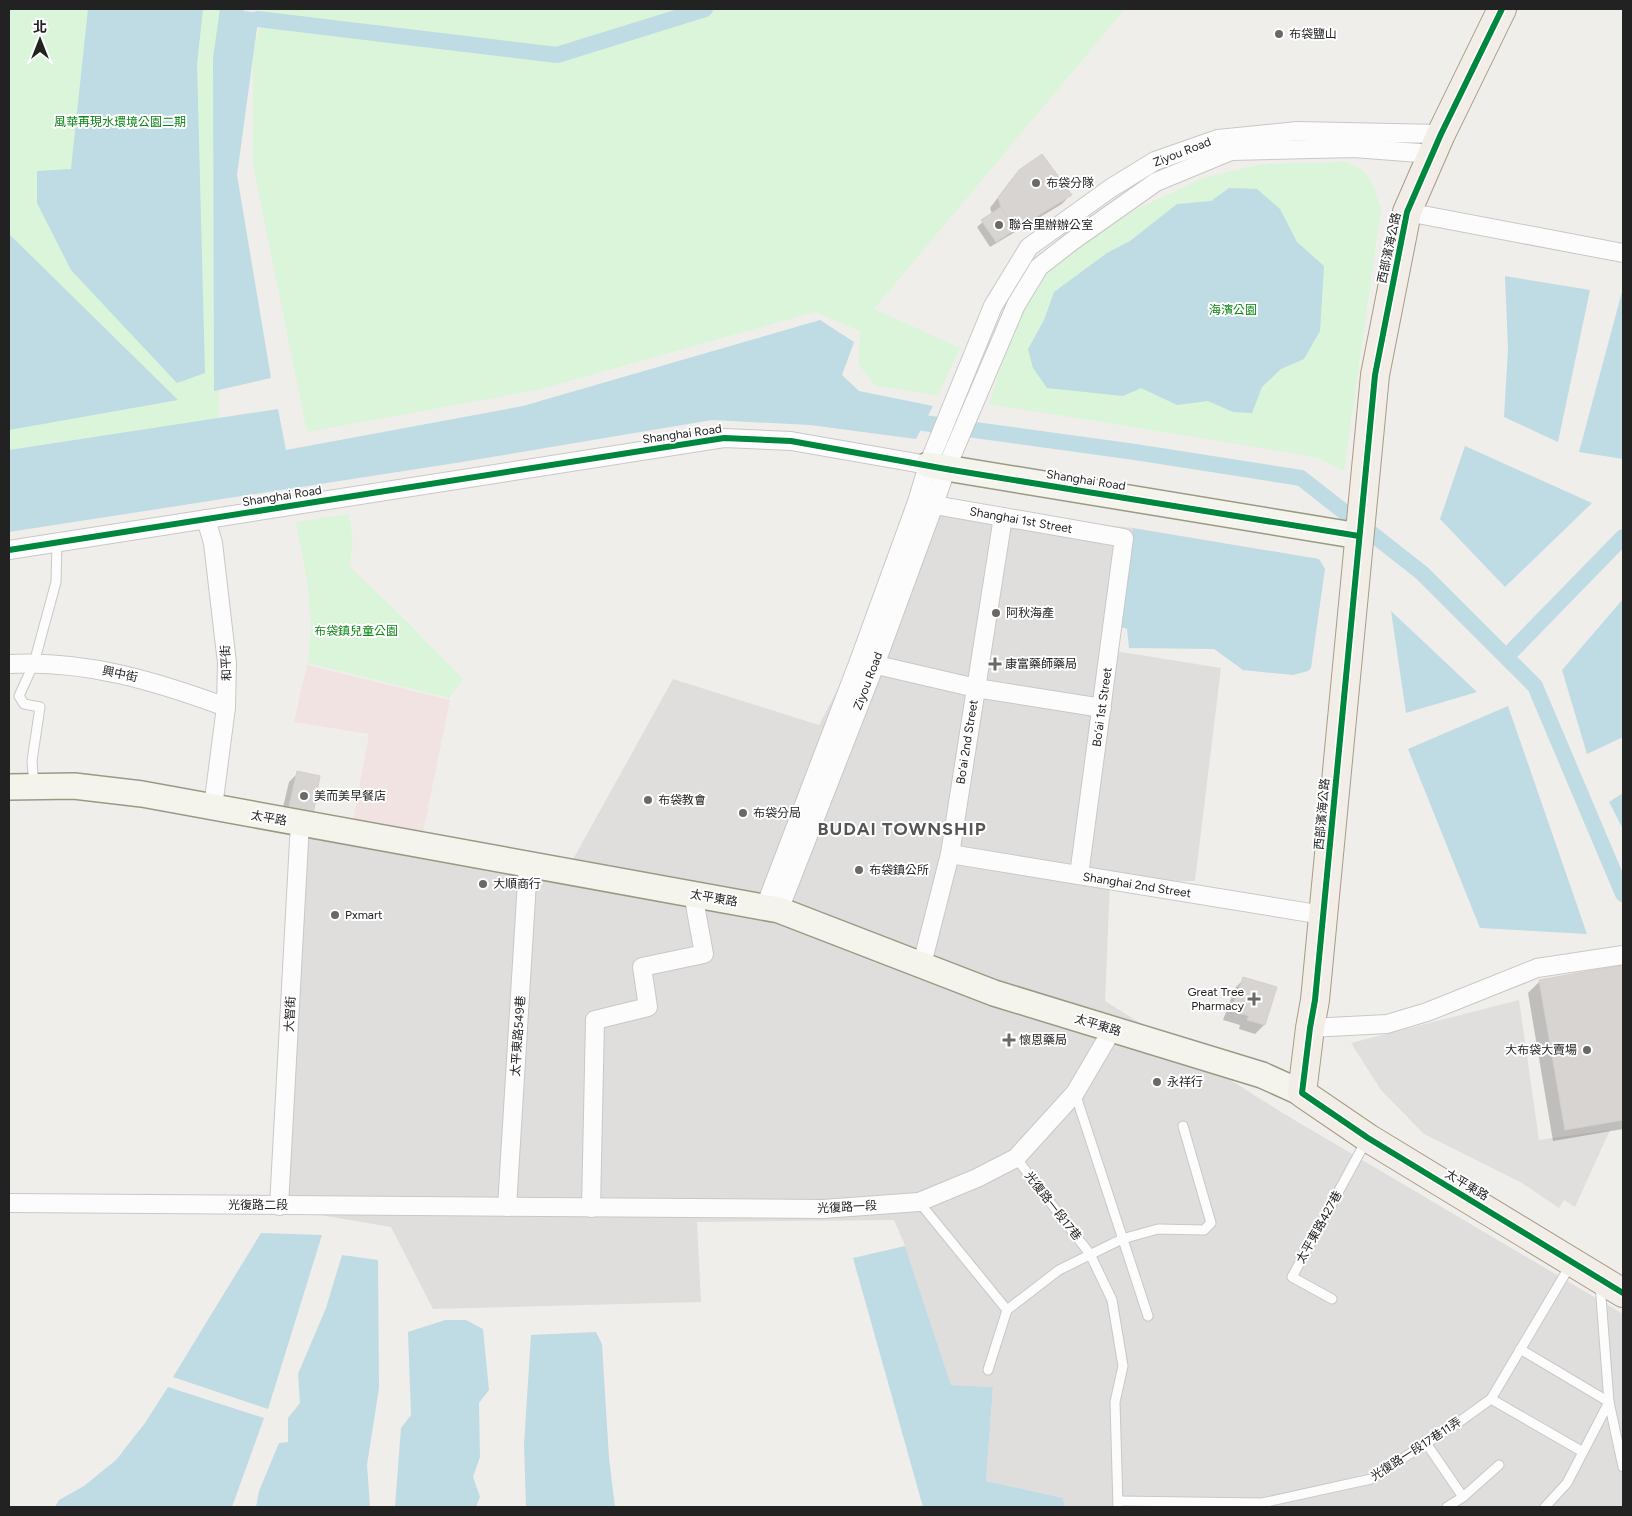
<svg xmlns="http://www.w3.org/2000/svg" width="1632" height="1516" viewBox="0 0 1632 1516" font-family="Figtree,'Noto Sans TC',sans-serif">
  <rect width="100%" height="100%" fill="#f0eeeb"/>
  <polygon fill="#dfdedc" points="934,505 1133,528 1115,651 1221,668 1195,881 1110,881 1105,1001 1281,1112 1623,1314 1623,1507 1065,1507 1063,1498 986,1481 993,1387 951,1385 905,1246 894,1220 697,1222 701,1302 433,1309 391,1227 279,1208 299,826 571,863 673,679 819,725"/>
  <polygon fill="#f1e3e1" points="307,665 450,700 423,833 353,822 369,734 294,722"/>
  <g fill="#daf5da">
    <polygon points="9,9 237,9 218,419 9,450"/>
    <polygon points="264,9 1125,9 874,309 960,348 938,395 876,386 859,365 860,331 815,312 537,390 307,432 253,165 253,53"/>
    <path d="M1345,162C1372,171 1373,185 1381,209L1344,471L1318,458L1287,452L989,404L1003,360L1025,307L1044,277L1096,233L1141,207L1203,178L1262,164Z"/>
    <polygon points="349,514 353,545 349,566 396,611 463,679 449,698 308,663 311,630 308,586 296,522"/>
  </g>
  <polygon fill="#e0dfde" points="1519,1000 1539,1140 1610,1130 1575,1207 1564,1200 1559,1208 1522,1183 1424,1134 1381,1090 1351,1043"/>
  <g fill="#bfdbe3">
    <polygon points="88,9 203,9 197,64 205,373 177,383 71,270 37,203 37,171 71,169"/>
    <polygon points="220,9 244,9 244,11 259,13 237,175 271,378 214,391 213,58"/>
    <polygon points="1229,188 1257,189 1280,209 1297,242 1324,266 1320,331 1304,359 1281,369 1262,387 1252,413 1233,412 1208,401 1177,405 1141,388 1123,396 1047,388 1033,368 1028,349 1044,320 1054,292 1107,253 1130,241 1177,204 1211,201"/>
    <polygon points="9,234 178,400 9,430"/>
    <polygon points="1505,276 1590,290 1558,442 1504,417 1508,349"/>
    <polygon points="1623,288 1623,459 1579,452"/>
    <polygon points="820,320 854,342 842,375 859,391 933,406 916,439 810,425 712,420 462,462 9,532 9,450 278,409 286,450 523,406"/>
    <polygon points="1465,446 1592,503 1505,587 1440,519"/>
    <polygon points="1133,528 1319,559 1325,569 1311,668 1308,671 1293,675 1243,670 1214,649 1129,648 1127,629 1117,626"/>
    <polygon points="1623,599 1623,737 1587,754 1562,670"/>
    <polygon points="1391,611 1477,692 1406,713"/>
    <polygon points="1508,706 1587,934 1480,928 1408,749"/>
    <polygon points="1623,793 1623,829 1609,802"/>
    <polygon points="261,1233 322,1235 268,1409 173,1377"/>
    <polygon points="905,1246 951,1385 993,1387 986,1481 1063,1498 1065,1507 923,1507 853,1258"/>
    <polygon points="342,1255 378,1260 379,1388 367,1465 370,1507 256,1507 259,1491 279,1443 288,1442 288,1418 300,1403 298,1374 326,1308"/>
    <polygon points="445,1320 466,1320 483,1329 489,1390 479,1403 480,1457 473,1477 480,1497 476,1507 395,1507 401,1428 411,1415 408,1332"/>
    <polygon points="596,1332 602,1344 609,1458 615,1507 526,1507 524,1445 531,1335"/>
    <polygon points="168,1387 264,1418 232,1507 55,1507 59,1500 84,1486 116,1460 145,1423"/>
  </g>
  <g fill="#0003">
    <polygon points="1020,171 1070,195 1062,204 990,247 977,227 992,214 990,208 1011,180"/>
    <polygon points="298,773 301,829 279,824 289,782"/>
    <polygon points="1623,967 1623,1129 1553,1141 1528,993 1540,981"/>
    <polygon points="1244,979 1275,988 1264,1025 1255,1034 1239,1029 1240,1025 1223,1020 1235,988"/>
  </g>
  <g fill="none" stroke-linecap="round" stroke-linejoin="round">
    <g stroke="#bfdbe3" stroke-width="16">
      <polyline points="258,19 557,55 705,9"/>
      <polyline points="902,420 1135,452 1301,478 1422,573 1535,686 1623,894"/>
      <polyline points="1506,657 1623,537"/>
    </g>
  </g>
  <g fill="#d7d4d2" stroke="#d3d0cc">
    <polygon points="1042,154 1072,195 1016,229 1001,207 998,198 1019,170"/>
    <polygon points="1001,207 1016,229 996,242 981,220"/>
    <polygon points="297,771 320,776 312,820 287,815"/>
    <polygon points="1623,965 1623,1120 1565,1130 1539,980"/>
    <polygon points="1243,977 1277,987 1265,1025 1247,1020 1249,1016 1231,1011"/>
  </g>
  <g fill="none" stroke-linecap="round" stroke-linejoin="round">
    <g stroke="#c9c8c7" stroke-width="11">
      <g id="lane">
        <polyline points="34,786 32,761 40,707 24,704 19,696 34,663 56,582 57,543"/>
        <polyline points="1075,1093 1148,1316"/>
        <polyline points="1016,1158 1090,1254 1112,1300 1123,1366 1115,1402 1118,1507"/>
        <polyline points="919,1202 1007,1310"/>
        <polyline points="1332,1299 1292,1277 1366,1141"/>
        <polyline points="1520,1349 1609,1402 1623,1467"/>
        <polyline points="988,1370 1007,1310 1059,1270 1122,1239 1158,1229 1204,1230 1211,1223 1183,1126"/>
        <polyline points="1491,1399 1583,1452"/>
        <polyline points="1426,1443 1463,1497 1447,1507"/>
        <polyline points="1463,1497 1499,1465"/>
        <polyline points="1118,1501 1262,1503 1371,1479 1459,1422 1491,1399 1571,1264"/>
        <polyline points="1545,1507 1567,1483 1609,1402 1600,1284"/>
      </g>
    </g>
    <g stroke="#c9c8c7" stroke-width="20">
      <g id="street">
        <polyline points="1407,212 1623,253"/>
        <polyline points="923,503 1124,538 1079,875"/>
        <polyline points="206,519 213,543 227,663 226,707 213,807"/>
        <polyline points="9,550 724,438 791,441 928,465"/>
        <polyline points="864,662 976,688 1102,708"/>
        <path d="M9,664C86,660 155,681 226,707"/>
        <polyline points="950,854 1323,915"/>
        <polyline points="765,907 859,661 917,502 928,465 993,306 1029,247 1111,188 1155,161 1218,139 1297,131 1441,134"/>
        <polyline points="779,910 875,665 934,505 946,469 1016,305 1039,267 1071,242 1156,182 1231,151 1354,148 1432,154"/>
        <polyline points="922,964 950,854 1003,517"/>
        <polyline points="1310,1028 1387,1024 1427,1012 1537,968 1623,955"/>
        <polyline points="9,1203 823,1209 919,1202 977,1178 1016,1158 1075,1093 1112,1030"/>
        <polyline points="279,1206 300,823"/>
        <polyline points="507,1207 528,865"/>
        <polyline points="591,1208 595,1020 648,1007 642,967 704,954 693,894"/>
      </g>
    </g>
    <g stroke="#999a82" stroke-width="28">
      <g id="secondary">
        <polyline points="928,465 1359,536"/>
        <polyline points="9,787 74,786 142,794 779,910 994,993 1262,1075 1302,1093"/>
      </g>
    </g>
    <g stroke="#a79c86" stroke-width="30">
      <polyline id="primary" points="1502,9 1441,134 1407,212 1375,375 1315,1000 1310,1028 1302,1093 1368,1138 1623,1293"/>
    </g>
    <use href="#lane" stroke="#fdfcfc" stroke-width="9"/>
    <use href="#street" stroke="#fdfcfc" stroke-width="18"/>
    <use href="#secondary" stroke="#f4f4ed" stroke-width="25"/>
    <use href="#primary" stroke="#f3ede7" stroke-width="28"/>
    <g stroke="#fff" stroke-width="9">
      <g id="cycleway">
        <polyline points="1502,9 1441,134 1407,212 1375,375 1315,1000 1310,1028 1302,1093 1368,1138 1623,1293"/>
        <polyline points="9,550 724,438 791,441 946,469 1359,536"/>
      </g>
    </g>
    <use href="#cycleway" stroke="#00873e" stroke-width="6"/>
  </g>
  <g fill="#6a6968" stroke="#fff" stroke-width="2">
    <circle cx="1279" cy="34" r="5"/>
    <circle cx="1036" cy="183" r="5"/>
    <circle cx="999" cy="225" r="5"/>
    <circle cx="996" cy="613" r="5"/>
    <path d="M992.5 656.5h5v5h5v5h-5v5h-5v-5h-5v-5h5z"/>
    <circle cx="304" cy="796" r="5"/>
    <circle cx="648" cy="800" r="5"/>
    <circle cx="743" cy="813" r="5"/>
    <circle cx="859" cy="870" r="5"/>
    <circle cx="483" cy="884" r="5"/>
    <circle cx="335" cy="915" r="5"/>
    <path d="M1251.5 991.5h5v5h5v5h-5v5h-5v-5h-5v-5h5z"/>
    <path d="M1006.5 1032.5h5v5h5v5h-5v5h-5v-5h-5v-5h5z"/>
    <circle cx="1587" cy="1050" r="5"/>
    <circle cx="1157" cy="1082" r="5"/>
  </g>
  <g text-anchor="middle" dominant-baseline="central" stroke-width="4" stroke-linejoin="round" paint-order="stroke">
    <g font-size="12" fill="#222" stroke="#fff" text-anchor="start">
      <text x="1289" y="34">布袋鹽山</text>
      <text x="1046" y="183">布袋分隊</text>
      <text x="1009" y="225">聯合里辦辦公室</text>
      <text x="1006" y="613">阿秋海產</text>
      <text x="1005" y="664">康富藥師藥局</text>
      <text x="314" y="796">美而美早餐店</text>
      <text x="658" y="800">布袋教會</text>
      <text x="753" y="813">布袋分局</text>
      <text x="869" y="870">布袋鎮公所</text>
      <text x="493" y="884">大順商行</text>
      <text x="345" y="915">Pxmart</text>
      <text x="1244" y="992" text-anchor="end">Great Tree<tspan x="1244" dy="14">Pharmacy</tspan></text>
      <text x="1019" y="1040">懷恩藥局</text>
      <text x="1577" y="1050" text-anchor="end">大布袋大賣場</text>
      <text x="1167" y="1082">永祥行</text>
    </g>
    <g font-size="12" fill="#0c8416" stroke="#fff">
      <text x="120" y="122">風華再現水環境公園二期</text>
      <text x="1233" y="310">海濱公園</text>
      <text x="356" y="631">布袋鎮兒童公園</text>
    </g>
    <g font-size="12" fill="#222" stroke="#fff">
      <text transform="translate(1182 152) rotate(-21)">Ziyou Road</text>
      <text transform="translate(1389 248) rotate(-78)">西部濱海公路</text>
      <text transform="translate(682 434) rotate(-8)">Shanghai Road</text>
      <text transform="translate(1086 480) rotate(9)">Shanghai Road</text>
      <text transform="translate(282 496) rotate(-9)">Shanghai Road</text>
      <text transform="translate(1021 520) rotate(10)">Shanghai 1st Street</text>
      <text transform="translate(226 663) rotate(-93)">和平街</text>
      <text transform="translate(120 674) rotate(12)">興中街</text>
      <text transform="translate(868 681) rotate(-69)">Ziyou Road</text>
      <text transform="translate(1102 707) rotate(-82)">Bo’ai 1st Street</text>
      <text transform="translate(967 742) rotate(-81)">Bo’ai 2nd Street</text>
      <text transform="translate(1322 814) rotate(-85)">西部濱海公路</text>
      <text transform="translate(269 818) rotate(10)">太平路</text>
      <text transform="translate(1137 885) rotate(9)">Shanghai 2nd Street</text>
      <text transform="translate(714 898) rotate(10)">太平東路</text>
      <text transform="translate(290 1014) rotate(-87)">大智街</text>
      <text transform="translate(1098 1025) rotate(17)">太平東路</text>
      <text transform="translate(518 1036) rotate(-86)">太平東路549巷</text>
      <text transform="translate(1467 1185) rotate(31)">太平東路</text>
      <text x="258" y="1205">光復路二段</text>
      <text transform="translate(1053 1206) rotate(52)">光復路一段17巷</text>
      <text transform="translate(847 1207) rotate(-3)">光復路一段</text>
      <text transform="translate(1319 1227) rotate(-61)">太平東路427巷</text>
      <text transform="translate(1416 1449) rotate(-33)">光復路一段17巷11弄</text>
    </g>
    <g font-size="18" font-weight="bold" letter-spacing="1" fill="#555" stroke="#fff">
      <text x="902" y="829">BUDAI TOWNSHIP</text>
    </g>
  </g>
  <rect width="1632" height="1516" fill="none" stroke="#222222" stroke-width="20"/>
  <g transform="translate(40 40)" stroke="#ffffff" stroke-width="4" paint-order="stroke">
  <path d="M0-4L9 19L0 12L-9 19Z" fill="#222222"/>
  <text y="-8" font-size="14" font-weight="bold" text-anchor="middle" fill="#222222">北</text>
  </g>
</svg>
